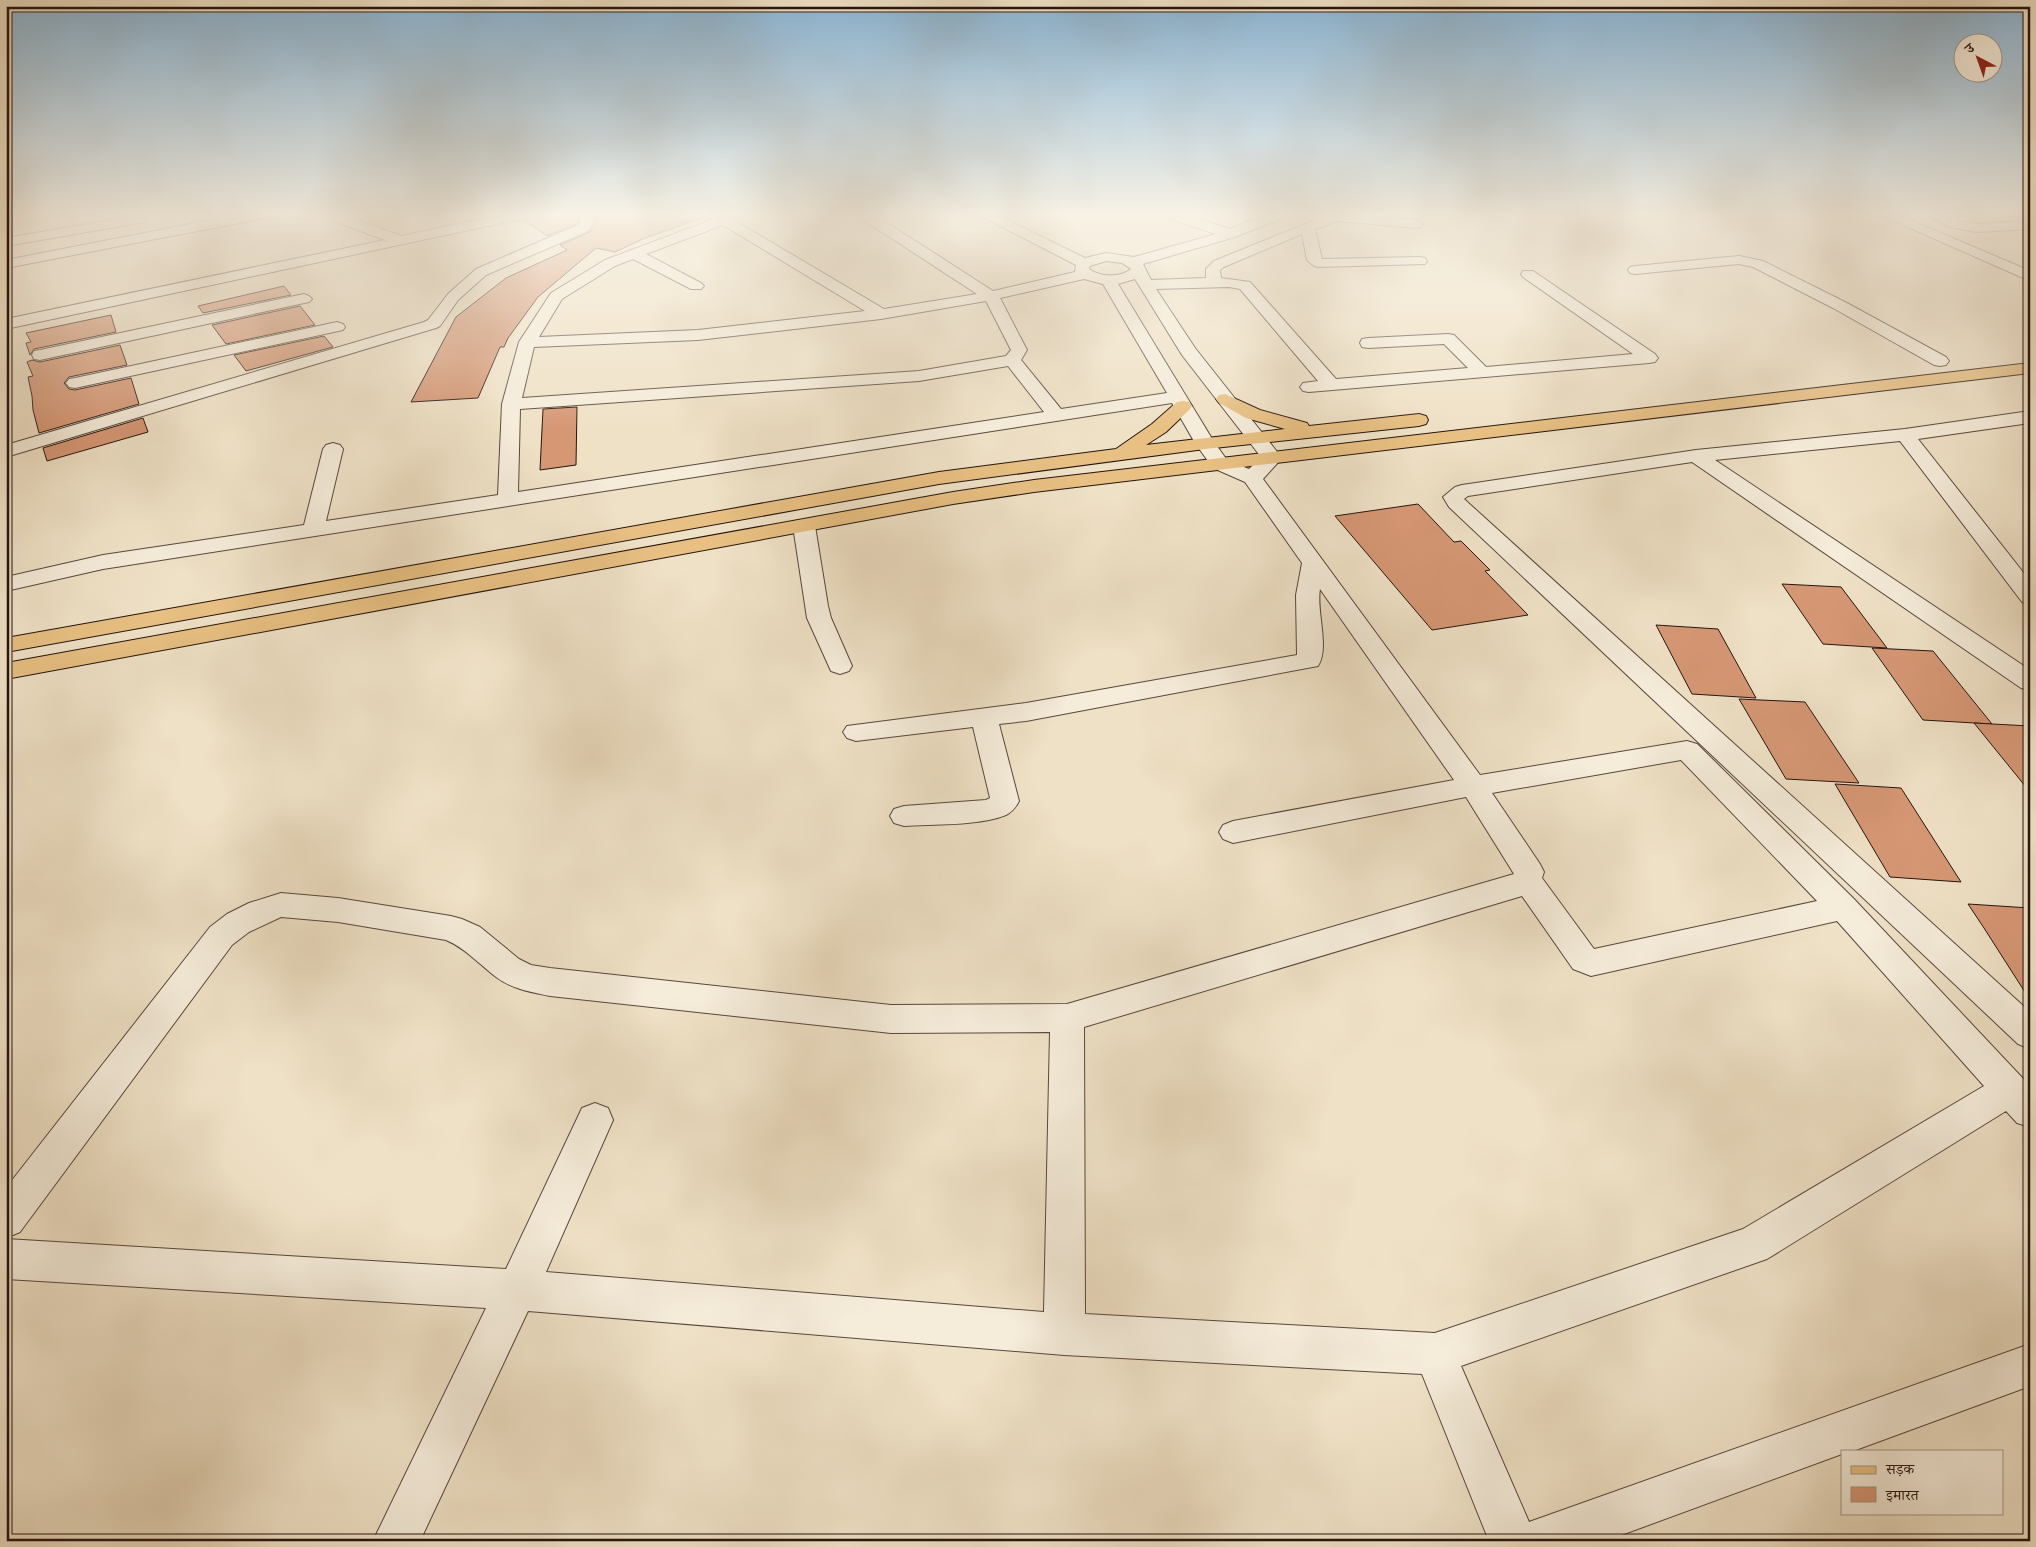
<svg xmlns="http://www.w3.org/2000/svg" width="2036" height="1547" viewBox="0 0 2036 1547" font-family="'IM FELL DW Pica','Noto Serif Devanagari',serif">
  <rect width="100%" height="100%" fill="#efe1c6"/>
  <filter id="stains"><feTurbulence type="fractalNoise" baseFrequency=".004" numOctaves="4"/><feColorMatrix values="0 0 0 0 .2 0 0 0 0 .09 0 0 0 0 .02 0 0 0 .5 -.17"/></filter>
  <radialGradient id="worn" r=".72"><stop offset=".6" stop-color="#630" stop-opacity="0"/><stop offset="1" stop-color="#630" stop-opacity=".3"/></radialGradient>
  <g fill="#d69775" stroke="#25140e">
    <polygon points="554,213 577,213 579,220 577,224 547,236 524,220"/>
    <polygon points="594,213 704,213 705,217 645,238 615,252 596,248 538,297 508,338 504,347 500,347 478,398 411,402 456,317 506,278 567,250 560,245 590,232 597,221"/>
    <polygon points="284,286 291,295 203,313 198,306"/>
    <polygon points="300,306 315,325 226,344 212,325"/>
    <polygon points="111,315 116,332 34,349 30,355 26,343 31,342 26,333"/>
    <polygon points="324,336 333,347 246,371 234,355"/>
    <polygon points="120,345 127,365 69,377 64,383 69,389 75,390 131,378 139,404 39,433 33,410 32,396 28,377 33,376 27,362 32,360 40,362"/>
    <polygon points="577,407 576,465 540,470 543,409"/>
    <polygon points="143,418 148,432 47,461 43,448"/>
    <polygon points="1418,504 1454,542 1461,541 1490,570 1485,571 1528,615 1432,630 1335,516"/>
    <polygon points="1782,584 1841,587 1887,648 1823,644"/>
    <polygon points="1656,625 1718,629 1756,698 1692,694"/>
    <polygon points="1872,648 1933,651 1992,724 1923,720"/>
    <polygon points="1739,699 1805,702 1859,783 1786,779"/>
    <polygon points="1974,723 2030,726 2030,792"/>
    <polygon points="1835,784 1901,788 1961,882 1890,877"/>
    <polygon points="1968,904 2030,908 2030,1000 1984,928"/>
  </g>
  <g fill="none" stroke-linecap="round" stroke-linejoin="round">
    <g stroke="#58473c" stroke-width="2">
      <g id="minor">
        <polygon points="247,213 276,213 270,217 6,268 6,260"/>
        <polygon points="324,213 340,213 401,236 509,213 536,213 530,217 6,329 6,319 385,240 331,220"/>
        <polygon points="579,213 592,213 595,220 588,231 486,275 458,300 440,326 436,328 6,457 6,445 424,322 428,320 448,294 476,269 578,225 581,220"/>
        <path d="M723,213H737L732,219L884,309L977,294L868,223L849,213H868L878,217L993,291L1075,272L1076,265L975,213H993L1085,258L1106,253L1134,257L1216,234L1160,216L1159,213H1180L1230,229L1270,213H1289L1288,216L1235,237L1143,264L1151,280L1206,278V269L1214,261L1327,215L1344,213L1416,220L1423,224L1421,227L1416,228L1338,221L1315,229L1322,259L1420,257L1425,258L1427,261L1425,264L1319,267L1314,266L1307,260L1302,234L1224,267L1220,270L1221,278L1250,282L1336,379L1468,368L1444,344L1368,348L1362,347L1360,343L1362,339L1368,338L1448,334L1454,335L1486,367L1633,354L1523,277L1521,274L1523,271H1533L1655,354L1658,358L1655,362L1649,363L1309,392L1303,391L1300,387L1303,383L1318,381L1240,289L1229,287L1156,289L1195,348L1282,458L1263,479L1480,775L1687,741L1697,744L1854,899L2030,1086V1127L2017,1123L2006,1111L1767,1259L1461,1366L1529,1522L2030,1344V1386L1853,1451H1842V1454L1605,1541H1489L1422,1374L1064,1355L528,1311L420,1541H373L486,1308L6,1279V1239L506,1269L582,1108L595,1103L608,1108L613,1120L546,1272L1044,1312L1050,1032L891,1033L550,996C531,992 512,989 496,977C479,964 465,948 446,940L338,922L281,917L249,932L232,945L20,1232L6,1238V1188L210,927L227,914L249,903L281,893L338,898L451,916L462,919L480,927L519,959L531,965L550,968L891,1005L1067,1004L1514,874L1466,797L1233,843L1223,839L1219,832L1223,825L1233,821L1454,780L1320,589C1316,611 1330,648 1318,666L1026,721L999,724L1019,801C1016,807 1012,812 1006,815C979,826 933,824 904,826L894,823L890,816L894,809L904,806L986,800L990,798L973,727L856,741L847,738L843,732L847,726L1026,703L1297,655L1296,595L1302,563L1245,482L1213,468L1195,443L1172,403L103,569L6,591V577L103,555L304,525L323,449L326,445L333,443L340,445L343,449L326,521L498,495L502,404L519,342L551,293L605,260L719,217ZM723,225L865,311L698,330L539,337L562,299L615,266L633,259L691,289H701L704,286L701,283L646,254ZM1106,261L1122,263L1131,269C1120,278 1100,277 1089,269L1090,266ZM1084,279L1103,284L1167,393L1061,409L1021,360L1027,350L1000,298ZM1135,279L1182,355L1261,457L1249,469L1227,460L1214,442L1118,284ZM986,301L1011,350L1006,356L919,371L522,398L534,347L698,340L881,319ZM1008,366L1044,412L518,492L520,409L919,381ZM1681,760L1817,901L1594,949L1542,878L1544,872L1540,864L1492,793ZM1522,896L1573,969L1591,976L1837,921L1984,1086L1743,1229L1435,1333L1085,1314L1084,1027Z"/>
        <polygon points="1876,213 1894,213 2030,271 2030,281"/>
        <polygon points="1924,213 1942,213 1959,221 1976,224 2030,221 2030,229 1976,232 1950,227"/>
        <polygon points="140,215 147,219 145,222 6,246 6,238"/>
        <polygon points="1739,256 1763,261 1845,302 1946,357 1949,361 1946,365 1940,366 1934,365 1833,308 1753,267 1739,264 1635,274 1630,273 1628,270 1630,267 1635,266"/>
        <polygon points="304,294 309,296 312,299 309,302 40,360 34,359 32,355 34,351 40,350"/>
        <polygon points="337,322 343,324 345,327 343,330 75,388 69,387 66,383 69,379 75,378"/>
        <polygon points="2030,411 2030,423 1918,439 2030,581 2030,604 2022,602 1900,441 1715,460 2030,670 2030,690 2021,688 1692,462 1468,496 1464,499 2030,1012 2030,1049 2018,1044 1449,507 1443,497 1455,487 1462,485 1696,450 1905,429"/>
        <polygon points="804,520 812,521 815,526 828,606 831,618 852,666 849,671 840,674 831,671 807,618 793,526 796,521"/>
      </g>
    </g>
    <g stroke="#25140e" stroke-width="2">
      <g id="major">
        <polygon points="2030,363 2030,373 1034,492 953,504 6,679 6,663 953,492 1034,480"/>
        <polygon points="1225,394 1260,410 1307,423 1309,426 1419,414 1426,416 1428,420 1426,424 1419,426 1205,449 939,484 6,652 6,638 939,472 1116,449 1152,424 1177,402 1183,401 1189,402 1192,406 1189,410 1166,432 1146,445 1285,429 1246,418 1219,403 1216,399 1219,395"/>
      </g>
    </g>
    <use href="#minor" fill="#f5ecda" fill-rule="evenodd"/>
    <use href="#major" fill="#e8c083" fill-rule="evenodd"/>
  </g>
  <linearGradient id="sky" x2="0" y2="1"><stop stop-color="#8bb7d8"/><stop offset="0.5" stop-color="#f8f2e5"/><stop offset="1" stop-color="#f8f2e5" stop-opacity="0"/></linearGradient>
  <rect width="2036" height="430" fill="url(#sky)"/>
  <rect width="2036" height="1547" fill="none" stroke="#efe1c6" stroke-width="25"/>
  <rect x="8" y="8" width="2021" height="1532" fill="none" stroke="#25140e" stroke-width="2.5"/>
  <rect x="12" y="12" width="2011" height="1522" fill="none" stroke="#25140e"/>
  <rect x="1841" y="1450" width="162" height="65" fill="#f5ecda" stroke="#a29688"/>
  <rect x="1851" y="1466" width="25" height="8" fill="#e8c083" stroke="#a29688"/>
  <text x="1886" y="1474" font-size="15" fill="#25140e">सड़क</text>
  <rect x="1851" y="1487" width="25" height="15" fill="#d69775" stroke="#a29688"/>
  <text x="1886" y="1500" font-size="15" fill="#25140e">इमारत</text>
  <g transform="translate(1978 58) rotate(319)"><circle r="24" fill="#f5ecda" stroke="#a29688"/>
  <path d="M0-4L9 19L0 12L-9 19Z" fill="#8f2418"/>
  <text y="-8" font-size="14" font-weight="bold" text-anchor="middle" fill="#25140e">उ</text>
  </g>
  <rect width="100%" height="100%" filter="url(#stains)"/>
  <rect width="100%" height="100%" fill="url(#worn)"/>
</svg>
